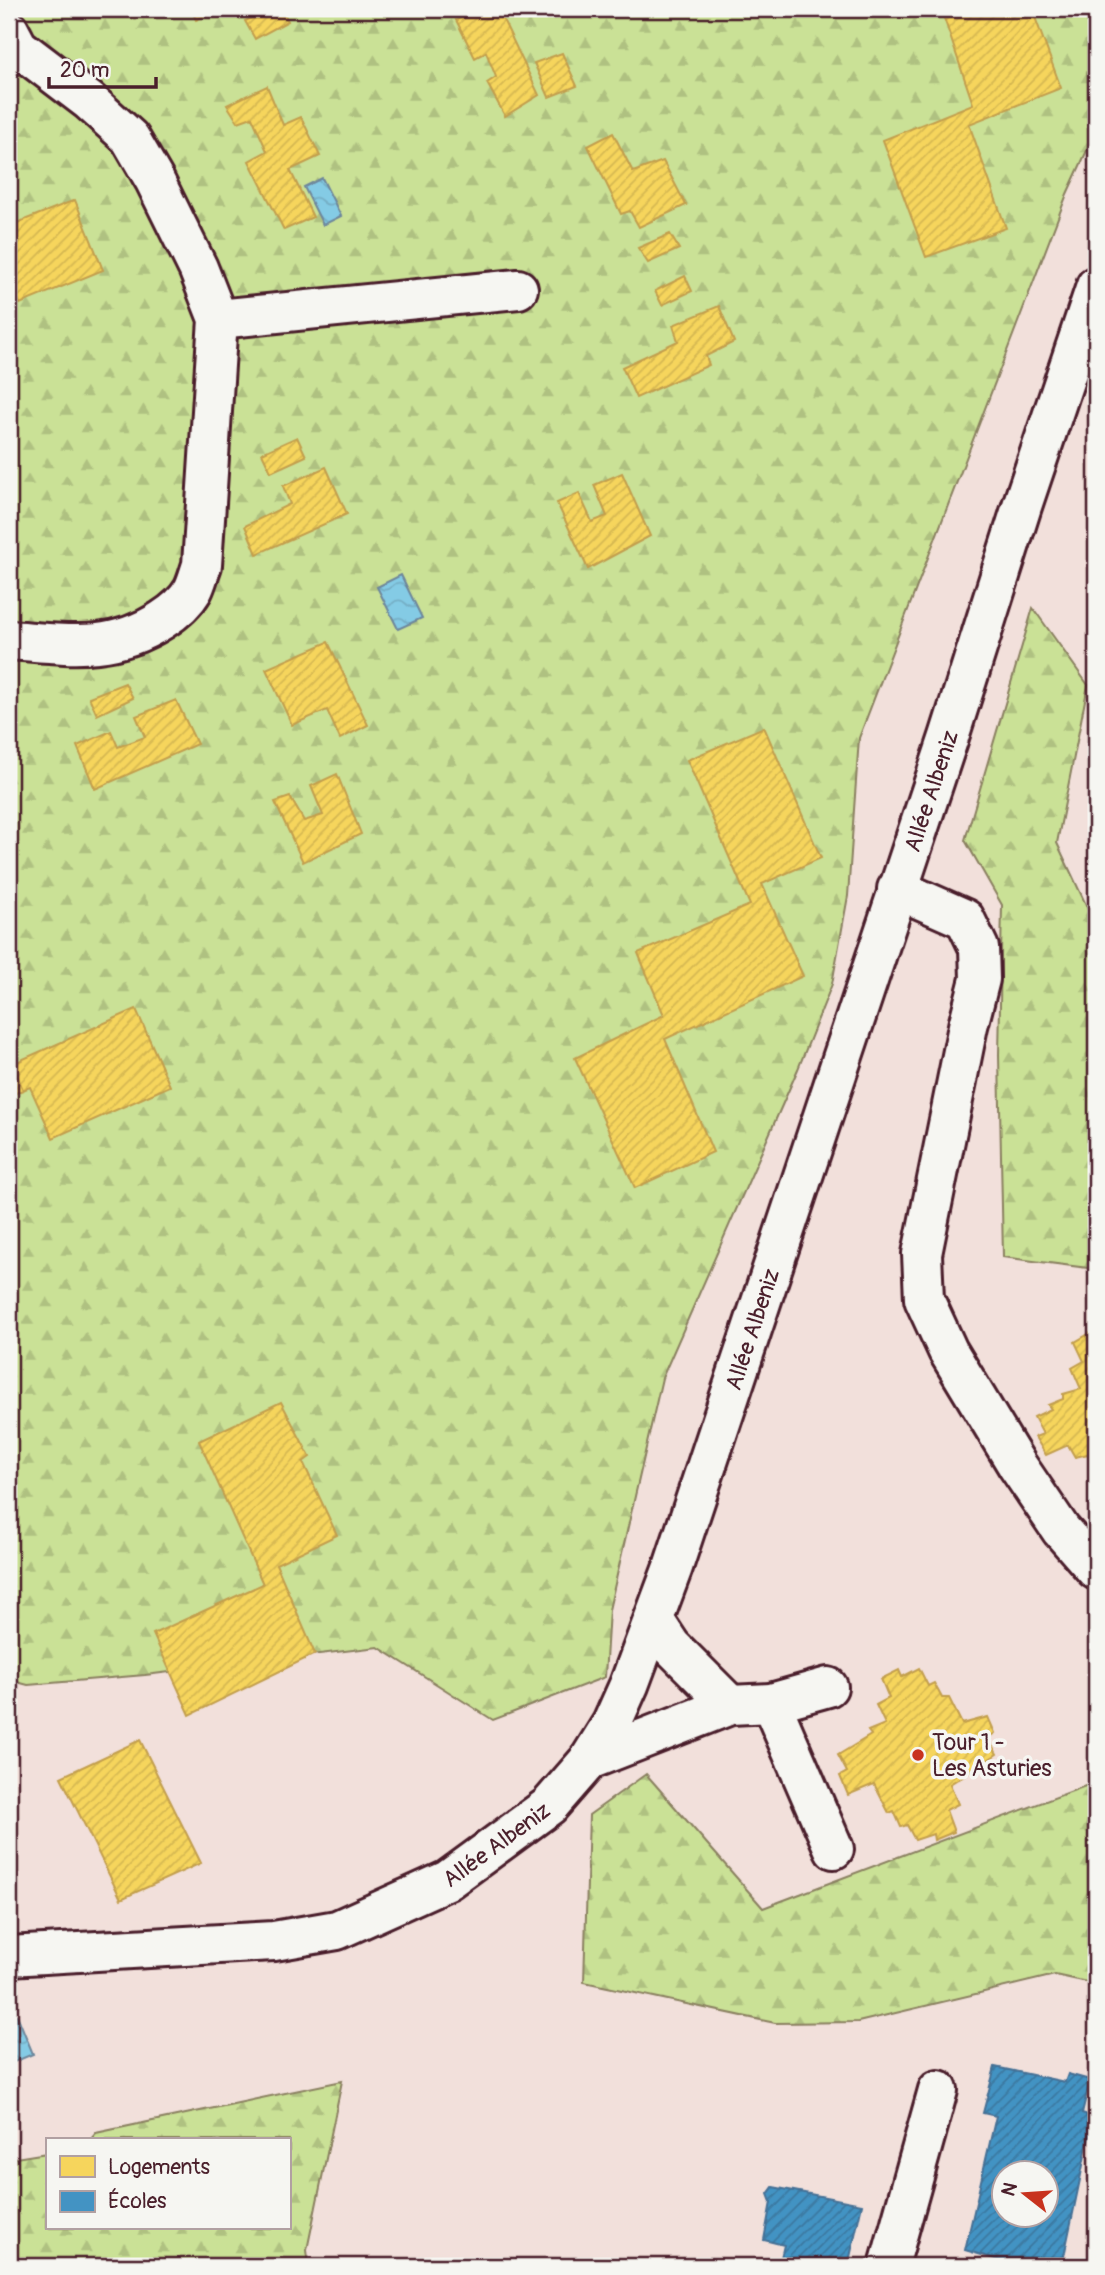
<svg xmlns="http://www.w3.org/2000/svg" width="1105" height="2275" viewBox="0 0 1105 2275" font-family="Pangolin,sans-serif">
  <defs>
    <pattern id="forest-firs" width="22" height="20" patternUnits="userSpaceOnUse" patternTransform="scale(1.75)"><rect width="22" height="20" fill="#cae196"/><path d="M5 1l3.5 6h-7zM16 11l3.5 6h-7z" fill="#afc181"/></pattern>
    <pattern id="water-waves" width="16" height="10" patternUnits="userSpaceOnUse" patternTransform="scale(1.75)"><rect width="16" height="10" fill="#84cbe5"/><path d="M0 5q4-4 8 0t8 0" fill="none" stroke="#74aec5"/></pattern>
    <pattern id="homes-hatch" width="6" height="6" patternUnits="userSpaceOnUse" patternTransform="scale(1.75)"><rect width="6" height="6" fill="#f6d55c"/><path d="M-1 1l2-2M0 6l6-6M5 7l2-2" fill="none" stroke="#d4b650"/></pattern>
    <pattern id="schools-hatch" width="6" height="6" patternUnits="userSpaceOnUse" patternTransform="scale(1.75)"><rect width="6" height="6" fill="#4393c3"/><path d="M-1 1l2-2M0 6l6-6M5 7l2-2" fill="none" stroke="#3a779f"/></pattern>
  </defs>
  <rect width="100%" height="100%" fill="#f2e0db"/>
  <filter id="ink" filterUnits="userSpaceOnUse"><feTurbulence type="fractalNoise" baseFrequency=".0143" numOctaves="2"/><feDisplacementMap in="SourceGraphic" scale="14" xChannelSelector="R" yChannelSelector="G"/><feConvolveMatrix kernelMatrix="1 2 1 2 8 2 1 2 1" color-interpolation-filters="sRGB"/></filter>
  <g filter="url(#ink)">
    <g fill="url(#forest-firs)" stroke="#8a8060" stroke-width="2">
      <polygon points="9,9 1096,9 1096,131 1067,194 859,738 848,896 832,984 798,1069 662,1378 609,1610 605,1677 493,1720 378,1647 145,1675 28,1685 9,1680"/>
      <polygon points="1033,608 1088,685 1057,843 1096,926 1096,1269 1003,1257 999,1055 1002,905 965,840"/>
      <polygon points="646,1774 763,1908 1096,1782 1096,1984 1055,1975 858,2022 775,2023 584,1982 589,1815"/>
      <polygon points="342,2081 307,2250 309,2266 9,2266 9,2159 47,2153 47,2228 289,2228 289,2140 90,2140 96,2133"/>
    </g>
    <g fill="url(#water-waves)" stroke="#6d869b" stroke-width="2">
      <polygon points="322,178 341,216 323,225 304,187"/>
      <polygon points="401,575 422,618 398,629 377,587"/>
      <polygon points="17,2015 33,2054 9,2064 9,2016"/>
    </g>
    <g fill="url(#homes-hatch)" stroke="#c29e4d" stroke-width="2">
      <polygon points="191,9 220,9 196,20"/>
      <polygon points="268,9 282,9 288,21 255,39 245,21 269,10"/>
      <polygon points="481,9 498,9 539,95 505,116 487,83 496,77 486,52 475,58 456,20"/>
      <polygon points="941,9 1032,9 1061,88 969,124 1006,228 926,257 883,140 973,104"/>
      <polygon points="562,53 577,86 549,97 534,63"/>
      <polygon points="267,86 283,125 301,117 320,156 290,170 313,217 284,230 249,161 267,151 252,117 238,122 227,105"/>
      <polygon points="613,133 633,172 663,161 686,205 639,227 630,211 621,214 588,146"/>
      <polygon points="75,200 103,270 20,304 9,276 9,226"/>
      <polygon points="670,234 679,249 648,263 638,248"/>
      <polygon points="685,276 692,291 662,305 655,291"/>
      <polygon points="719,306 734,342 706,356 709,365 636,398 622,367 678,341 673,325"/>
      <polygon points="297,437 306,456 271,472 262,453"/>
      <polygon points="326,467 347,514 257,554 245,526 290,504 283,486"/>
      <polygon points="622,473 650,536 588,569 557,503 579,493 592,522 607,516 594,485"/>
      <polygon points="328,642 368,725 340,739 327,710 292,725 266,669"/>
      <polygon points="125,683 133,698 97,715 89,697"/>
      <polygon points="176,700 197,744 95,789 77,746 111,731 118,747 145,737 136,716"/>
      <polygon points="764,727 821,858 762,884 803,976 665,1039 713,1152 635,1188 575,1058 664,1015 638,953 750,905 687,760"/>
      <polygon points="337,774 361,834 303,862 275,802 290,797 304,821 323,815 311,786"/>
      <polygon points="136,1009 170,1086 53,1138 30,1087 23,1090 12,1064"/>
      <polygon points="12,1064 23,1090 9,1096 9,1066"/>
      <polygon points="1094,1331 1096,1336 1095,1470 1088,1454 1075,1457 1068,1445 1046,1455 1035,1437 1043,1434 1034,1417 1051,1409 1048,1405 1063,1399 1063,1394 1081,1389 1072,1368 1084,1361 1075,1342"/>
      <polygon points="281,1402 310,1457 303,1462 337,1535 276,1564 315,1654 190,1715 153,1634 263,1584 199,1441"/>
      <polygon points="919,1668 928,1686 934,1683 942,1698 949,1698 962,1724 988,1717 995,1733 988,1738 997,1754 950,1784 958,1804 946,1810 954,1832 934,1840 933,1834 915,1840 907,1825 901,1827 894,1811 889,1813 874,1784 848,1795 840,1776 847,1772 838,1755 871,1735 868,1731 885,1724 876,1705 889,1698 881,1679 899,1670 902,1677"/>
      <polygon points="140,1740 201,1863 121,1899 61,1777"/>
    </g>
    <g fill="url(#schools-hatch)" stroke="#457095" stroke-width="2" fill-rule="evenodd">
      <path d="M995,2067L1065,2082L1068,2074L1090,2080L1082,2113L1093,2117L1062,2266H1001L1002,2261L965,2250L996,2116L983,2113ZM1004,2174H1046V2216H1004Z"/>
      <polygon points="773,2187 862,2204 848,2266 779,2266 784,2245 764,2240 771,2202 768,2194"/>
    </g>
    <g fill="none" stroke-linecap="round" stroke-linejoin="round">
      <g stroke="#4a1f2b" stroke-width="44">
        <g id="minor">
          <path d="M9,30L18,47L89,101L130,138L155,181L198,268L218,319L202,565C199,573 197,582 193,590C186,602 173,613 162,620C111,653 66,644 9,640"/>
          <polyline points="218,319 518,289"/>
          <polyline points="897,889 965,919 979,948 980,979 968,1026 922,1254 924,1299 948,1351 1017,1465 1061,1530 1096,1570"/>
          <polyline points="654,1620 671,1646 730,1705"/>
          <polyline points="771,1703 834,1849"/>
          <polyline points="589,1760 730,1705 771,1703 828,1687"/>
          <path id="s1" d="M9,1956L274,1941L337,1930L448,1880L549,1806L589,1760L612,1723L629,1685L673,1567L949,737L1022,506L1096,286"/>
          <polyline points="889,2266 938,2090"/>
        </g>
      </g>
      <use href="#minor" stroke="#f6f6f2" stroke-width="38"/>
    </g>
  </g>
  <circle fill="#c8321e" stroke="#f6f6f2" stroke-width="2.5" cx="918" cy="1755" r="7"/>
  <g text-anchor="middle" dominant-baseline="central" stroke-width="7" stroke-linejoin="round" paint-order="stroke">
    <g font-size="23" fill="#4a1f2b" stroke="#f6f6f2">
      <text stroke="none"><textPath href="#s1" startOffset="1666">Allée Albeniz</textPath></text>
      <text stroke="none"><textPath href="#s1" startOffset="1099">Allée Albeniz</textPath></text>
      <text stroke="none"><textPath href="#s1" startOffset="511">Allée Albeniz</textPath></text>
    </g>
    <g font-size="23" fill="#4a1f2b" stroke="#f6f6f2" text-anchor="start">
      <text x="932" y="1742">Tour 1 -<tspan x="932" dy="26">Les Asturies</tspan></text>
    </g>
  </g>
  <rect width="1105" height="2275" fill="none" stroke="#f6f6f2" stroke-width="35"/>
  <rect x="18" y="18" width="1070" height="2240" fill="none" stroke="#4a1f2b" stroke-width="2.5" filter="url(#ink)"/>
  <rect x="46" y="2138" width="245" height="91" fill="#f6f6f2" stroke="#b1a0a2" stroke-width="2"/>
  <rect x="60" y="2156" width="35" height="21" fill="#f6d55c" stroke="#b1a0a2" stroke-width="2"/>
  <text x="108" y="2174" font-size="21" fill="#4a1f2b">Logements</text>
  <rect x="60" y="2191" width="35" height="21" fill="#4393c3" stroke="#b1a0a2" stroke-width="2"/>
  <text x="108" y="2208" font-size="21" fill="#4a1f2b">Écoles</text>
  <g transform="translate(1025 2194) rotate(287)"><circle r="33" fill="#f6f6f2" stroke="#b1a0a2" stroke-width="2"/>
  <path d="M0-5L12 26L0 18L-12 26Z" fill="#c8321e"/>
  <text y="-10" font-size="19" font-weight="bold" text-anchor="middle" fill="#4a1f2b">N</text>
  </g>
  <path d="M49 77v10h107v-10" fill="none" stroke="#4a1f2b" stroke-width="3.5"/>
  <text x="60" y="77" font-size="21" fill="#4a1f2b" stroke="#f6f6f2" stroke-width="5" paint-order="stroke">20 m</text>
</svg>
